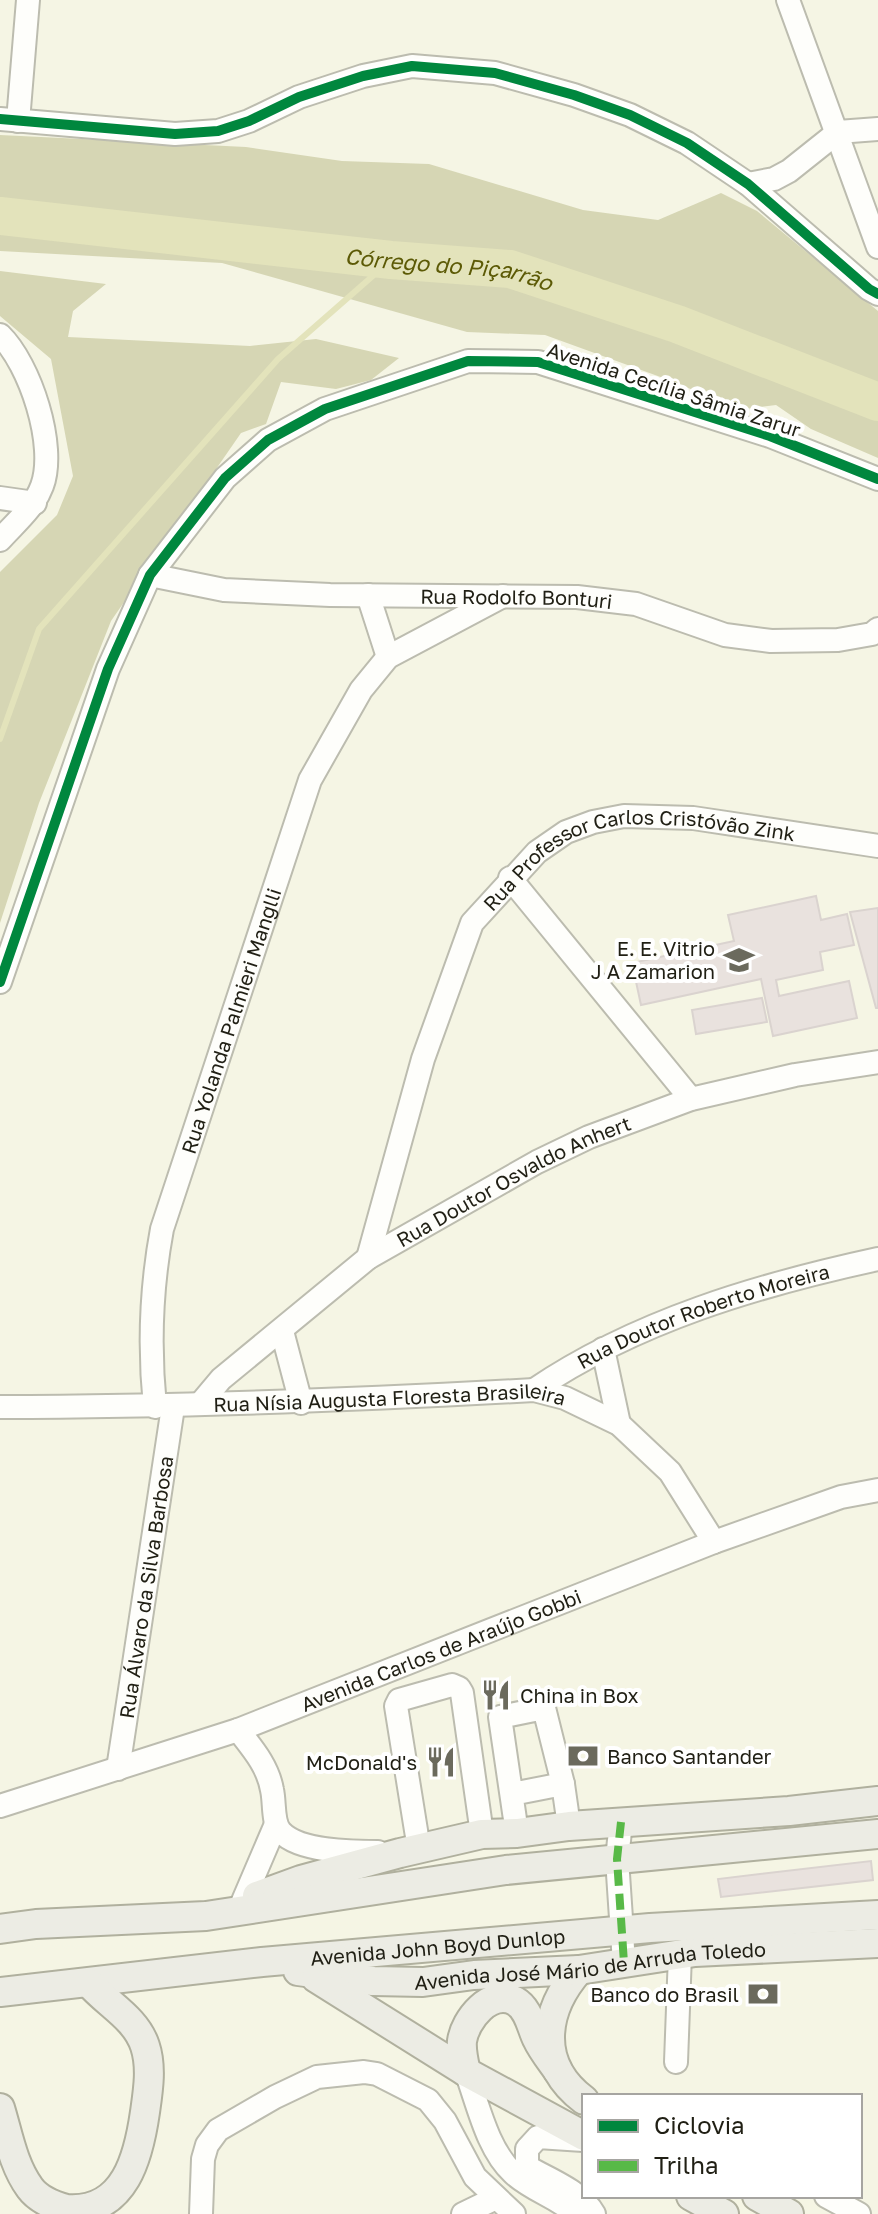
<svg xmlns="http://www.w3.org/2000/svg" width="878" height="2214" viewBox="0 0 878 2214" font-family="'Golos Text',sans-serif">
  <rect width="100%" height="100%" fill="#f5f5e4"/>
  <g fill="#d6d6b4">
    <polygon points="0,135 246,147 342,161 429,164 583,210 658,220 721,193 757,211 878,311 878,458 811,429 776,405 738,410 677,383 545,335 467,332 222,263 0,251"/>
    <polygon points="0,271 106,284 73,311 68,337 250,346 316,339 399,358 371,380 336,389 281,382 266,424 241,433 111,621 39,803 0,923 0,572 57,515 73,476 51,359 0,316"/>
  </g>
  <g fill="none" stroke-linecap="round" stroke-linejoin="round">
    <polyline stroke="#e3e3bb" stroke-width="6" points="0,739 39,629 278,359 391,260"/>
    <path stroke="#e3e3bb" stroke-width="38" id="s1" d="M0,216L391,260L510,269L677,324L878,402"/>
  </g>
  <g fill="#e9e2de" stroke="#dad3cf" stroke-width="2">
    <polygon points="816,896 821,920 847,914 854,945 820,952 823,970 776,980 779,996 849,981 857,1018 773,1036 761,979 641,1005 632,963 734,941 728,915"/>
    <polygon points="878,908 878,1008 876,1008 850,912"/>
    <polygon points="762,998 767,1022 696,1034 692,1010"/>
    <polygon points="871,1861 873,1880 721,1897 718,1879"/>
  </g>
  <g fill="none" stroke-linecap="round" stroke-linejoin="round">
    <g stroke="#bcbcaf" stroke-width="26">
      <g id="minor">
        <polyline points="788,0 878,247"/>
        <polyline points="0,119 175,134 218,131 249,121 299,97 363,76 412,66 495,73 574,95 630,115 687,143 748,184 869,289 878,294"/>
        <polyline points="18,121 28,0"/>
        <polyline points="748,184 774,179 789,171 838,132 878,129"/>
        <path d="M0,335C30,364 57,446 42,486C34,508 15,523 0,540"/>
        <polyline points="0,498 35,503"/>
        <path id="s2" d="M150,575L224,590L330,595L577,597L636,604L725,635L771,641L838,640L872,634L878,629"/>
        <polyline points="368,595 388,657"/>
        <polyline points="510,878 691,1099"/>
        <polyline points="0,982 108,669 150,575 225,478 268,440 325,409 468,361 538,362 770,436 878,479"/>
        <path id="s3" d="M368,1258L423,1059L472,923L537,852L566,832L593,822L624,816L693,818L878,846"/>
        <polyline points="282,1331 301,1403"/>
        <polyline points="603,1349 619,1424"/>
        <path id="s4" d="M534,1390C636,1321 758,1285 878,1259"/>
        <path id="s5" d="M200,1404L221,1379L368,1258L537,1162L589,1137L691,1099L795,1075L878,1062"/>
        <path id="s6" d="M0,1407C179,1407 356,1400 534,1390L565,1398L619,1424L670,1472L714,1542"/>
        <path id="s7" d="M155,1407C149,1348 151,1288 162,1229L310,780L361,690L388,657L503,596"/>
        <path d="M238,1730C252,1748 268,1766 272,1790C275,1802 272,1823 281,1832C300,1852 353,1852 378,1852"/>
        <path id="s8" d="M118,1769L173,1407"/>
        <polyline points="563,1784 569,1826"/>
        <polyline points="512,1794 563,1784 544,1708 500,1717 517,1833"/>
        <path id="s9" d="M0,1806L238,1730L714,1542L841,1497L878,1490"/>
        <polyline points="621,1822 617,1859 624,1963"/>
        <polyline points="419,1849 396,1706 399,1700 452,1685 459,1688 462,1693 482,1834"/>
        <polyline points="243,1901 276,1824"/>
        <polyline points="676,2062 680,1954"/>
        <path d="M466,2072C478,2104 487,2149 513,2173C531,2190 557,2197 576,2214"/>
        <path d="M583,2140L538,2137L527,2149V2167C549,2179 582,2192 594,2214"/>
        <polyline points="826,2196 859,2214"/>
        <polyline points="201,2214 203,2159 207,2145 218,2130 275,2097 317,2077 364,2072 377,2074 428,2100 445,2121 475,2177 514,2214"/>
        <polyline points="463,2214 496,2198"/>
      </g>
    </g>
    <g stroke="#b0b09e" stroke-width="32">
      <g id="major">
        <polyline points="257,1896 301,1880 400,1853 482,1834 517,1833 569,1826 789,1811 878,1801"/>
        <polyline points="0,1929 36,1924 206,1916 506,1870 878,1834"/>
        <path d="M579,1970C543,2011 536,2064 584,2100"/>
        <path id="s10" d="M298,1971L373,1981L423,1982L474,1975L579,1970L695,1952L878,1943"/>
        <polyline points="316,1978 466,2072 584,2136"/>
        <path id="s11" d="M0,1992L262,1962L650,1928L878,1915"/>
        <path d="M466,2072C464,2063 461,2051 462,2041C465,2020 490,1988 515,2001C529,2009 531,2027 537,2039C542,2050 551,2061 558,2071"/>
        <path d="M0,2108C8,2134 13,2165 30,2188C38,2199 52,2205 66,2209C126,2214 139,2154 145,2112C148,2091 152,2067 145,2046C136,2018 107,2004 89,1983"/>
        <polyline points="691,2196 724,2214"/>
        <polyline points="757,2196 789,2214"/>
      </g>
    </g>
    <use href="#minor" stroke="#fefefb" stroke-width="22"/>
    <use href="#major" stroke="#ecece4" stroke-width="28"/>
    <polyline stroke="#58b947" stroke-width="8" stroke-dasharray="16 8" stroke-linecap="butt" points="621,1822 617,1859 624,1963"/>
    <g stroke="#fff" stroke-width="15">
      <g id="cycleway">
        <polyline points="0,119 175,134 218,131 249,121 299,97 363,76 412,66 495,73 574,95 630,115 687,143 748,184 869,289 878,294"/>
        <polyline points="0,982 108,669 150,575 225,478 268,440 325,409 468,361 538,362 770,436 878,479"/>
      </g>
    </g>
    <use href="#cycleway" stroke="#00873e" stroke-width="10"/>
  </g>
  <defs>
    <g id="school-bare" transform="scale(2.4)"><path d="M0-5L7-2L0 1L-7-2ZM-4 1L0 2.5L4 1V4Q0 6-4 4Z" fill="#6b6a5d" stroke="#fff" stroke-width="2.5" paint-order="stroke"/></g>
    <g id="restaurant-bare" transform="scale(2.4)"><path d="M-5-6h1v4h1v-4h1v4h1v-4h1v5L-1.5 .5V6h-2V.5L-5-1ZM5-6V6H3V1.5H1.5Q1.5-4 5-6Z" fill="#6b6a5d" stroke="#fff" stroke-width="2.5" paint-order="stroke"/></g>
    <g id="bank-bare" transform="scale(2.4)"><path d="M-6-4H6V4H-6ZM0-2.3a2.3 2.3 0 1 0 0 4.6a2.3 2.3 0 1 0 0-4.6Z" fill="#6b6a5d" stroke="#fff" stroke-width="2.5" paint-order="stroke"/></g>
  </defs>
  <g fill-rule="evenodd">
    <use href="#school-bare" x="739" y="960"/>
    <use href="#restaurant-bare" x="496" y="1695"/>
    <use href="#bank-bare" x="583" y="1756"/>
    <use href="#restaurant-bare" x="441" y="1762"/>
    <use href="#bank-bare" x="763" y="1994"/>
  </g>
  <g text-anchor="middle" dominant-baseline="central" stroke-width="8" stroke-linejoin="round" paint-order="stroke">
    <g font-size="20" fill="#201f14" stroke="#fff">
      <text transform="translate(674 389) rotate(18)">Avenida Cecília Sâmia Zarur</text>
      <text stroke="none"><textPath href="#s2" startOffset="368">Rua Rodolfo Bonturi</textPath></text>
      <text stroke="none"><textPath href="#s3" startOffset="544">Rua Professor Carlos Cristóvão Zink</textPath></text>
      <text stroke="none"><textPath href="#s7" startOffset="398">Rua Yolanda Palmieri Manglli</textPath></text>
      <text stroke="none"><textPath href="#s5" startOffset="388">Rua Doutor Osvaldo Anhert</textPath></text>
      <text stroke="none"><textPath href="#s4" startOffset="186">Rua Doutor Roberto Moreira</textPath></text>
      <text stroke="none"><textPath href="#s6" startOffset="390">Rua Nísia Augusta Floresta Brasileira</textPath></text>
      <text stroke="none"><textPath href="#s8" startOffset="184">Rua Álvaro da Silva Barbosa</textPath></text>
      <text stroke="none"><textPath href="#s9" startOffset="468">Avenida Carlos de Araújo Gobbi</textPath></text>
      <text stroke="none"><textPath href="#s11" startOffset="440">Avenida John Boyd Dunlop</textPath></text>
      <text stroke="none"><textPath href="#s10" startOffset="294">Avenida José Mário de Arruda Toledo</textPath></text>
    </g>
    <g font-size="20" fill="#201f14" stroke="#fff" text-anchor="end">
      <text x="715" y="948">E. E. Vitrio<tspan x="715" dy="23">J A Zamarion</tspan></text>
      <text x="520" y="1695" text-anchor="start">China in Box</text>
      <text x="607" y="1756" text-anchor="start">Banco Santander</text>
      <text x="417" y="1762">McDonald's</text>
      <text x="739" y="1994">Banco do Brasil</text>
    </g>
    <g font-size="22" font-style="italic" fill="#5c5a06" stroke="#fff">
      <text stroke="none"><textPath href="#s1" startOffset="452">Córrego do Piçarrão</textPath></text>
    </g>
  </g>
  <rect x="582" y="2094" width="280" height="104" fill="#ffffff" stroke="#a6a5a1" stroke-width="2"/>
  <rect x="598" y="2120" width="40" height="12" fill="#00873e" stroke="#a6a5a1" stroke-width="2"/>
  <text x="654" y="2134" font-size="24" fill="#201f14">Ciclovia</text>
  <rect x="598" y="2160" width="40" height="12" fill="#58b947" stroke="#a6a5a1" stroke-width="2"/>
  <text x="654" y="2174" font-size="24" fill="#201f14">Trilha</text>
</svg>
